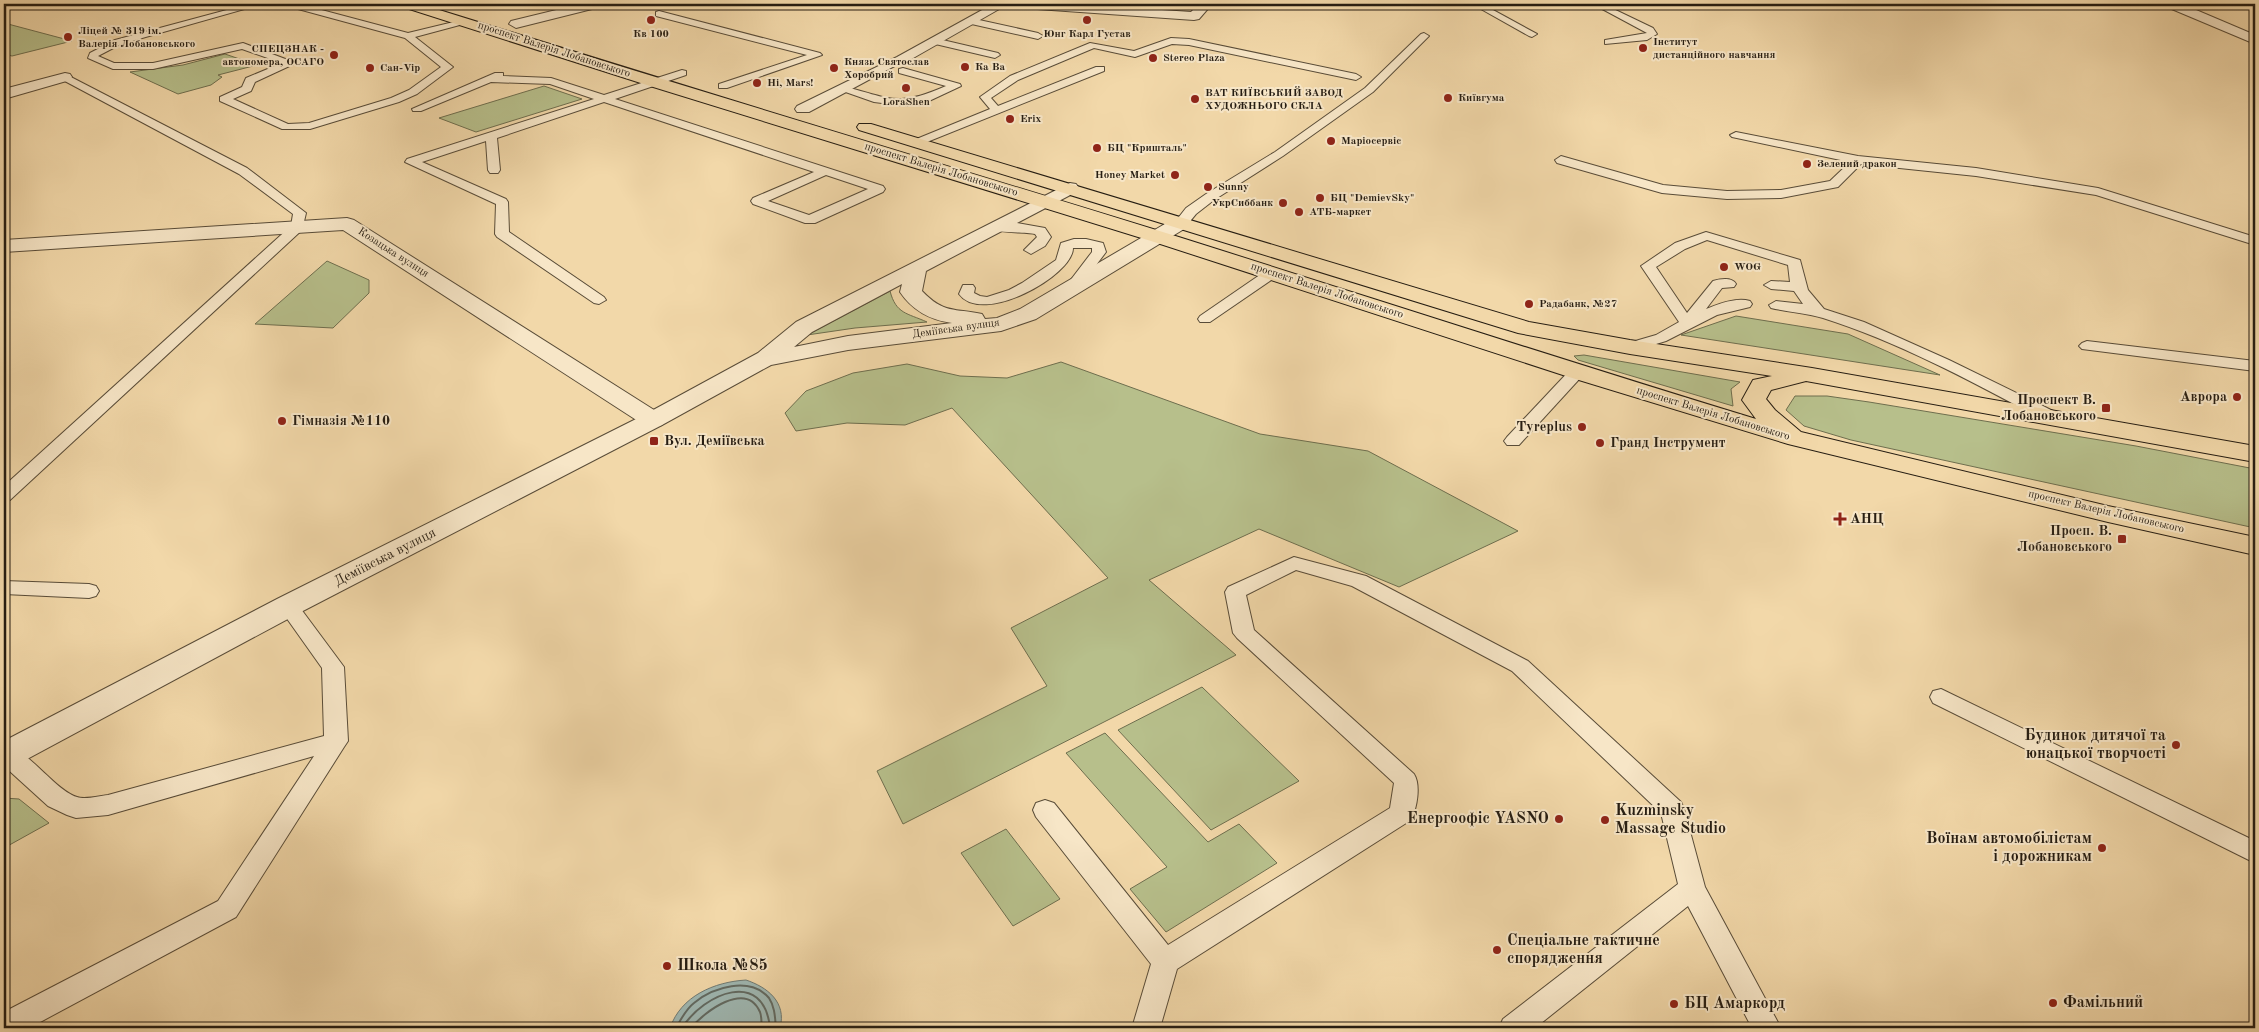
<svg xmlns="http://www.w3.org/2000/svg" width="2259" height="1032" viewBox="0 0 2259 1032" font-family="'Old Standard TT',serif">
  <rect width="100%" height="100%" fill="#f2d8a9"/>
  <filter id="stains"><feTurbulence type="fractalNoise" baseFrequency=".004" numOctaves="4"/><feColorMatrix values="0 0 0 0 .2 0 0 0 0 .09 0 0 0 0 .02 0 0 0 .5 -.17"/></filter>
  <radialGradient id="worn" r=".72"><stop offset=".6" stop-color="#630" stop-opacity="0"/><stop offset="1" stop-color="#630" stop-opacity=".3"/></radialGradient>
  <g fill="#b7bf8b" stroke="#6e6e4e">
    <polygon points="8,24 72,41 12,56 4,54 4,25"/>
    <polygon points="225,54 257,65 218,75 222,77 211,85 178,94 130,72 183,65"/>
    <polygon points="544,86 582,99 476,132 439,118"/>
    <polygon points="327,261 369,280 369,293 333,328 255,324"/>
    <path d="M890,291C896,314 907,313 927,322L855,328L807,335Z"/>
    <polygon points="1736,316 1848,334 1940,375 1681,335"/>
    <polygon points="1584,355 1740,382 1731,389 1733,406 1578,360 1574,356"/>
    <polygon points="1061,362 1260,434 1368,451 1518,531 1399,587 1259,529 1149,580 1236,655 903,824 877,771 1047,686 1011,628 1108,578 952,408 905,425 847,423 796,431 785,413 806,391 853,373 907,364 960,376 1007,378"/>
    <polygon points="1795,396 1827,396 1869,402 2136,446 2255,469 2255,528 1851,440 1804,426 1786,410"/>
    <polygon points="1202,687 1299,781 1211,830 1118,730"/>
    <polygon points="1105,733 1208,842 1239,824 1277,863 1166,932 1130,889 1167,867 1066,753"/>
    <polygon points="4,798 19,799 49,823 4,848"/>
    <polygon points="1006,829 1060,899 1013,926 961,853"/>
  </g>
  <path fill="#9fb8b3" stroke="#6f7a73" d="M746,980C767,987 787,1002 780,1028H670C681,996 714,982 746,980Z"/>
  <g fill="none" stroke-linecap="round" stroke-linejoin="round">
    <g stroke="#626a62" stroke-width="2">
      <path d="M676,1028C681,1019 686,1009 694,1003C713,987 750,976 769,998C775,1007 775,1018 776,1028"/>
      <path d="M682,1028C704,993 764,968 770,1028"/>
      <path d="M691,1028C704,1012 746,980 760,1012C762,1017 761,1023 762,1028"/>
    </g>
    <g stroke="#594c38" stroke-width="2">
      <g id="service">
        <polygon points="249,4 262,4 121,44 98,56 114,63 153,63 243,43 296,63 255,82 251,91 233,99 288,124 309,123 391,98 409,90 441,67 405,38 287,6 286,4 299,4 408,33 466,19 471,22 415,37 453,67 417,94 399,102 310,129 282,129 220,101 220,97 242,87 246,78 282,63 242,49 153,69 113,69 88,58 90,53 115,40"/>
        <polygon points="632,4 643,4 634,9 628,9 628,5"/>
        <polygon points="1472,4 1482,4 1537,34 1532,37 1529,36"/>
        <polygon points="1593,4 1603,4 1653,28 1657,34 1647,40 1605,44 1605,40 1647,33"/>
        <polygon points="659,11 820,53 822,55 727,88 719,88 719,84 807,55 656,16 656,12"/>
        <polygon points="970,18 1038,33 1043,36 1038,39 967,23 965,21"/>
        <polygon points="1424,33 1429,36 1373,92 1283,156 1214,200 1196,214 1187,225 1177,225 1175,222 1186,208 1206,194 1275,152 1365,88 1421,34"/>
        <polygon points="934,38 998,53 1000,55 995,58 931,43 931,39"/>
        <polygon points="1171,38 1189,39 1356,74 1361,77 1356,80 1189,45 1172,44 1135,57 1094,48 1018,80 991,98 998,106 1096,67 1104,67 1104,71 922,144 918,145 912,142 914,140 990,109 980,97 1010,76 1090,43 1134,51"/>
        <path d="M903,68L960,84L961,86L929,101L906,106L874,102L837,89L842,86C891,98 896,108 946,86L899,73V69Z"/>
        <path d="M682,70L686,71V75L615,99L883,186L885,189L883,192L815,223H805L753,204L751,201L753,198L814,172L604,102L497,138L500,170L498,173H490L488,170L486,141L422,162L506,199L508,202L509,232L604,297L606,300L599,304L594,303L497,237L495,234L496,204L405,162L407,159L594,99L550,84L491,82L421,111H413L412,109L495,73H503V76L551,78L604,95ZM826,175L868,189L809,215L768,201Z"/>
        <polygon points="65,74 247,168 306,213 302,230 10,500 4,502 4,486 291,226 293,214 239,174 61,79 61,75"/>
        <polygon points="1736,132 1858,156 1976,168 2098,188 2255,237 2255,245 2096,195 1976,176 1861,164 1838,187 1781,198 1727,199 1662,193 1557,163 1555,160 1561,156 1663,185 1727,191 1781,190 1830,181 1850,162 1732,137 1730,135"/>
        <path d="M1017,223L1045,228L1051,237L1045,246L1031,254L1024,250L1037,237L1035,234C1026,232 992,233 988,228L995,224Z"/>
        <path d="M1706,232L1800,260L1808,290L1824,309L1864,322L1949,360L2041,405L2059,414L2061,418L2059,422H2047C1977,384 1899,342 1823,318C1806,313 1788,312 1771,308L1769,305L1776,301L1803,304L1794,291L1771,289L1764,285L1771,281L1790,282L1788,265L1707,240L1685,249L1656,267L1687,313L1713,281C1720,279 1732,277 1736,284L1734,287L1722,288L1706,309C1719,304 1736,297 1750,301L1752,304L1750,307L1717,315L1666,341L1630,352L1625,350L1622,347L1625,344L1656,335L1679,322L1641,266L1675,243Z"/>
        <path d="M1074,239H1086L1103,243L1106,252L1075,293H1065L1063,290L1092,252V248H1073C1073,276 982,326 959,294L963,285H973L975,288L974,293L980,296L987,297L1009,290L1022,283L1056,260L1061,243Z"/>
        <polygon points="1272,269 1277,270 1279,273 1277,276 1210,322 1200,322 1198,319 1200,316 1267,270"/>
        <polygon points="2087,341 2255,361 2255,371 2082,349 2079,346 2082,343"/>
        <polygon points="1577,367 1583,369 1585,372 1583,375 1519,445 1507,445 1504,441 1507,437 1571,369"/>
        <path d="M1294,557L1366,576L1528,661L1681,802L1684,809L1705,887L1781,1028H1752L1688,906L1535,1028H1499L1503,1019L1678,884L1661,813L1512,671L1352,586L1296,570L1246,595L1254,630L1414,774C1421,785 1417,808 1411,820L1177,969L1160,1028H1132L1151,964L1036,817L1033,810L1036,803L1045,800L1054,803L1168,945L1390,808L1394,783L1237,638L1233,633L1225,592L1228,587Z"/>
        <polygon points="4,581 89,584 96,586 99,591 96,596 89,598 4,594"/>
        <path d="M288,599L295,601L344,667L348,741L344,747L236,917L29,1028H4V1012L218,901L314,756L108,815L76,818L67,815L48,806L4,766V747C23,743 55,791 77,797C85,800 99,796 108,795L324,736L322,668L278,606L281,601Z"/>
        <polygon points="1941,689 2255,841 2255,863 1933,703 1930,697 1933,691"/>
      </g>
    </g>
    <g stroke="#594c38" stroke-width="2">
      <g id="minor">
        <polygon points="581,4 601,4 600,7 516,28 509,24 511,21"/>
        <polygon points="993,4 1008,4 908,61 902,62 809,112 797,112 795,109 797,106 897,57"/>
        <polygon points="1017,4 1075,4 1191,12 1199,4 1212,4 1199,19 1194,20 1023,8"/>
        <polygon points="2166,4 2182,4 2255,35 2255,44 2167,7"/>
        <polygon points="65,73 70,74 72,77 70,80 4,99 4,89"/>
        <polygon points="347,218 354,220 662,415 665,420 662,425 653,427 644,425 343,230 4,252 4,240"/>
      </g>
    </g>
    <g stroke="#594c38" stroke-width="2">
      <path id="tertiary" d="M1070,183L1076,184L1079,188L1076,192L926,271L922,291C944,314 954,308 982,314L985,319L997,318L1020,309L1175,218L1182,216L1189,218L1192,222L1189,226L1036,319L1001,331L848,350L771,365L662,425L299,613L16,765L4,769V741L277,599L644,415L758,353L796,322ZM902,284L900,292C913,311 930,320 952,323L848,336L794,347L812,332Z"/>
    </g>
    <g stroke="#261d12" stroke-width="2">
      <path id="primary" d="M402,4H420C668,82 918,156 1166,233C1363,295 1559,359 1756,419L1742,400L1753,380L1772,376L1630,354L1518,333L859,130L857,127L859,124H871L1529,322L1630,340L1812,368L2255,446V462L1806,381L1771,390L1766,399L1775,410L1801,432L2108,506L2255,537V555L2108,522L1788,444L1569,377L1151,241L650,86L403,7Z"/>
    </g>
    <use href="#service" fill="#f7e6c7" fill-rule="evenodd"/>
    <use href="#minor" fill="#f7e6c7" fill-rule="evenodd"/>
    <use href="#tertiary" fill="#f7e6c7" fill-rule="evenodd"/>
    <use href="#primary" fill="#f2d8a9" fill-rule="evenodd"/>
  </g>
  <g fill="#8f2418" stroke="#f7e6c7" stroke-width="2">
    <circle cx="651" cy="20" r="5"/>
    <circle cx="1087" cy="20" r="5"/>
    <circle cx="68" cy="37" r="5"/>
    <circle cx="1643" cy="48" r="5"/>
    <circle cx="334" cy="55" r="5"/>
    <circle cx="1153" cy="58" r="5"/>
    <circle cx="965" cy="67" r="5"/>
    <circle cx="370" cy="68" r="5"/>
    <circle cx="834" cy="68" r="5"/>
    <circle cx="757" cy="83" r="5"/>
    <circle cx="906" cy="88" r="5"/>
    <circle cx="1448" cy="98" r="5"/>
    <circle cx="1195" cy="99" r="5"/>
    <circle cx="1010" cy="119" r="5"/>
    <circle cx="1331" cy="141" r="5"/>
    <circle cx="1097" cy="148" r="5"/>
    <circle cx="1807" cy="164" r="5"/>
    <circle cx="1175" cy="175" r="5"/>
    <circle cx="1208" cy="187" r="5"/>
    <circle cx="1320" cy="198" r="5"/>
    <circle cx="1283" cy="203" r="5"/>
    <circle cx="1299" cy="212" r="5"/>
    <circle cx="1724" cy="267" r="5"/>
    <circle cx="1529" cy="304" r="5"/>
    <circle cx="2237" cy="397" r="5"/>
    <rect x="2101" y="403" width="10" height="10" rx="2.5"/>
    <circle cx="282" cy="421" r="5"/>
    <circle cx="1582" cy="427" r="5"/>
    <rect x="649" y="436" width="10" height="10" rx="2.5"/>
    <circle cx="1600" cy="443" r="5"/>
    <path d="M1837.5 511.5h5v5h5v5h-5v5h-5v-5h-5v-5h5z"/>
    <rect x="2117" y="534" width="10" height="10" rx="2.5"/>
    <circle cx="2176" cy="745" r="5"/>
    <circle cx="1559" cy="819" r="5"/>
    <circle cx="1605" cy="820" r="5"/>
    <circle cx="2102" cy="848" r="5"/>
    <circle cx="1497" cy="950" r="5"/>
    <circle cx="667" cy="966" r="5"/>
    <circle cx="2053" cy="1003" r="5"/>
    <circle cx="1674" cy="1004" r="5"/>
  </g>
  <g text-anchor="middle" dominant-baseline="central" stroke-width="4" stroke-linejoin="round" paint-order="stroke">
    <g font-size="11" font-weight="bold" fill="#261d12" stroke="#f7e6c7" text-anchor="start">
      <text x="78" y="31">Ліцей № 319 ім.<tspan x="78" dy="13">Валерія Лобановського</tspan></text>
      <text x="651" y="34" text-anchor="middle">Кв 100</text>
      <text x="1087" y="34" text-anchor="middle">Юнг Карл Густав</text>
      <text x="1653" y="42">Інститут<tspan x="1653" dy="13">дистанційного навчання</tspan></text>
      <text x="324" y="49" text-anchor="end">СПЕЦЗНАК -<tspan x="324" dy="13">автономера, ОСАГО</tspan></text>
      <text x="1163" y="58">Stereo Plaza</text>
      <text x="844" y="62">Князь Святослав<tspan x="844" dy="13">Хоробрий</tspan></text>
      <text x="975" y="67">Ка Ва</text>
      <text x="380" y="68">Сан-Vip</text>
      <text x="767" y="83">Hi, Mars!</text>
      <text x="1205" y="93">ВАТ КИЇВСЬКИЙ ЗАВОД<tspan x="1205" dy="13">ХУДОЖНЬОГО СКЛА</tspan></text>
      <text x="1458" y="98">Київгума</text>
      <text x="906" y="102" text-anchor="middle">LoraShen</text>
      <text x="1020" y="119">Erix</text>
      <text x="1341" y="141">Маріосервіс</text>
      <text x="1107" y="148">БЦ "Кришталь"</text>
      <text x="1817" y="164">Зелений дракон</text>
      <text x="1165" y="175" text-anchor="end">Honey Market</text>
      <text x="1218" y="187">Sunny</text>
      <text x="1330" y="198">БЦ "DemievSky"</text>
      <text x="1273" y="203" text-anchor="end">УкрСиббанк</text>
      <text x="1309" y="212">АТБ-маркет</text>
      <text x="1734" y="267">WOG</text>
      <text x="1539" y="304">Радабанк, №27</text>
    </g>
    <g font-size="11" fill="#261d12" stroke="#f7e6c7">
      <text transform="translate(554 50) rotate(18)">проспект Валерія Лобановського</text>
      <text transform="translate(941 170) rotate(17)">проспект Валерія Лобановського</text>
      <text transform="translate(393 253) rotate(33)">Козацька вулиця</text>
      <text transform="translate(1327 291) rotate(18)">проспект Валерія Лобановського</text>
      <text transform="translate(956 329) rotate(-8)">Деміївська вулиця</text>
      <text transform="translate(1713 414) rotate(17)">проспект Валерія Лобановського</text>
      <text transform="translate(2106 512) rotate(13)">проспект Валерія Лобановського</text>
    </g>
    <g font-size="14" font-weight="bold" fill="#261d12" stroke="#f7e6c7" text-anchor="end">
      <text x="2227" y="397">Аврора</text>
      <text x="2096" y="400">Проспект В.<tspan x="2096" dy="16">Лобановського</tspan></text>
      <text x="292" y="421" text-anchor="start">Гімназія №110</text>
      <text x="1572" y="427">Tyreplus</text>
      <text x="664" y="441" text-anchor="start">Вул. Деміївська</text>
      <text x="1610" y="443" text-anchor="start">Гранд Інструмент</text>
      <text x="1850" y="519" text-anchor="start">АНЦ</text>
      <text x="2112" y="531">Просп. В.<tspan x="2112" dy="16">Лобановського</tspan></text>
    </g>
    <g font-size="14" fill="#261d12" stroke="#f7e6c7">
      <text transform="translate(385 557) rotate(-27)">Деміївська вулиця</text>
    </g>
    <g font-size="16" font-weight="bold" fill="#261d12" stroke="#f7e6c7" text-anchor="start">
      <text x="2166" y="736" text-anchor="end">Будинок дитячої та<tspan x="2166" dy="18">юнацької творчості</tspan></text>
      <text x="1615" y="811">Kuzminsky<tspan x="1615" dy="18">Massage Studio</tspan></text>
      <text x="1549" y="819" text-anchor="end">Енергоофіс YASNO</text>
      <text x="2092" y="839" text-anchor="end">Воїнам автомобілістам<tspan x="2092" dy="18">і дорожникам</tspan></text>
      <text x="1507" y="941">Спеціальне тактичне<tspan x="1507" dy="18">спорядження</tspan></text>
      <text x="677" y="966">Школа №85</text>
      <text x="2063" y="1003">Фамільний</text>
      <text x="1684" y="1004">БЦ Амаркорд</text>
    </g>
  </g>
  <rect width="2259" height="1032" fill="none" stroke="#f2d8a9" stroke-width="20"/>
  <rect x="5" y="5" width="2249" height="1022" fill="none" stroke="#261d12" stroke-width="2.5"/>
  <rect x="10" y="10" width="2239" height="1012" fill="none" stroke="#261d12"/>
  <rect width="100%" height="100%" filter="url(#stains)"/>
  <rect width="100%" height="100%" fill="url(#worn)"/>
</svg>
